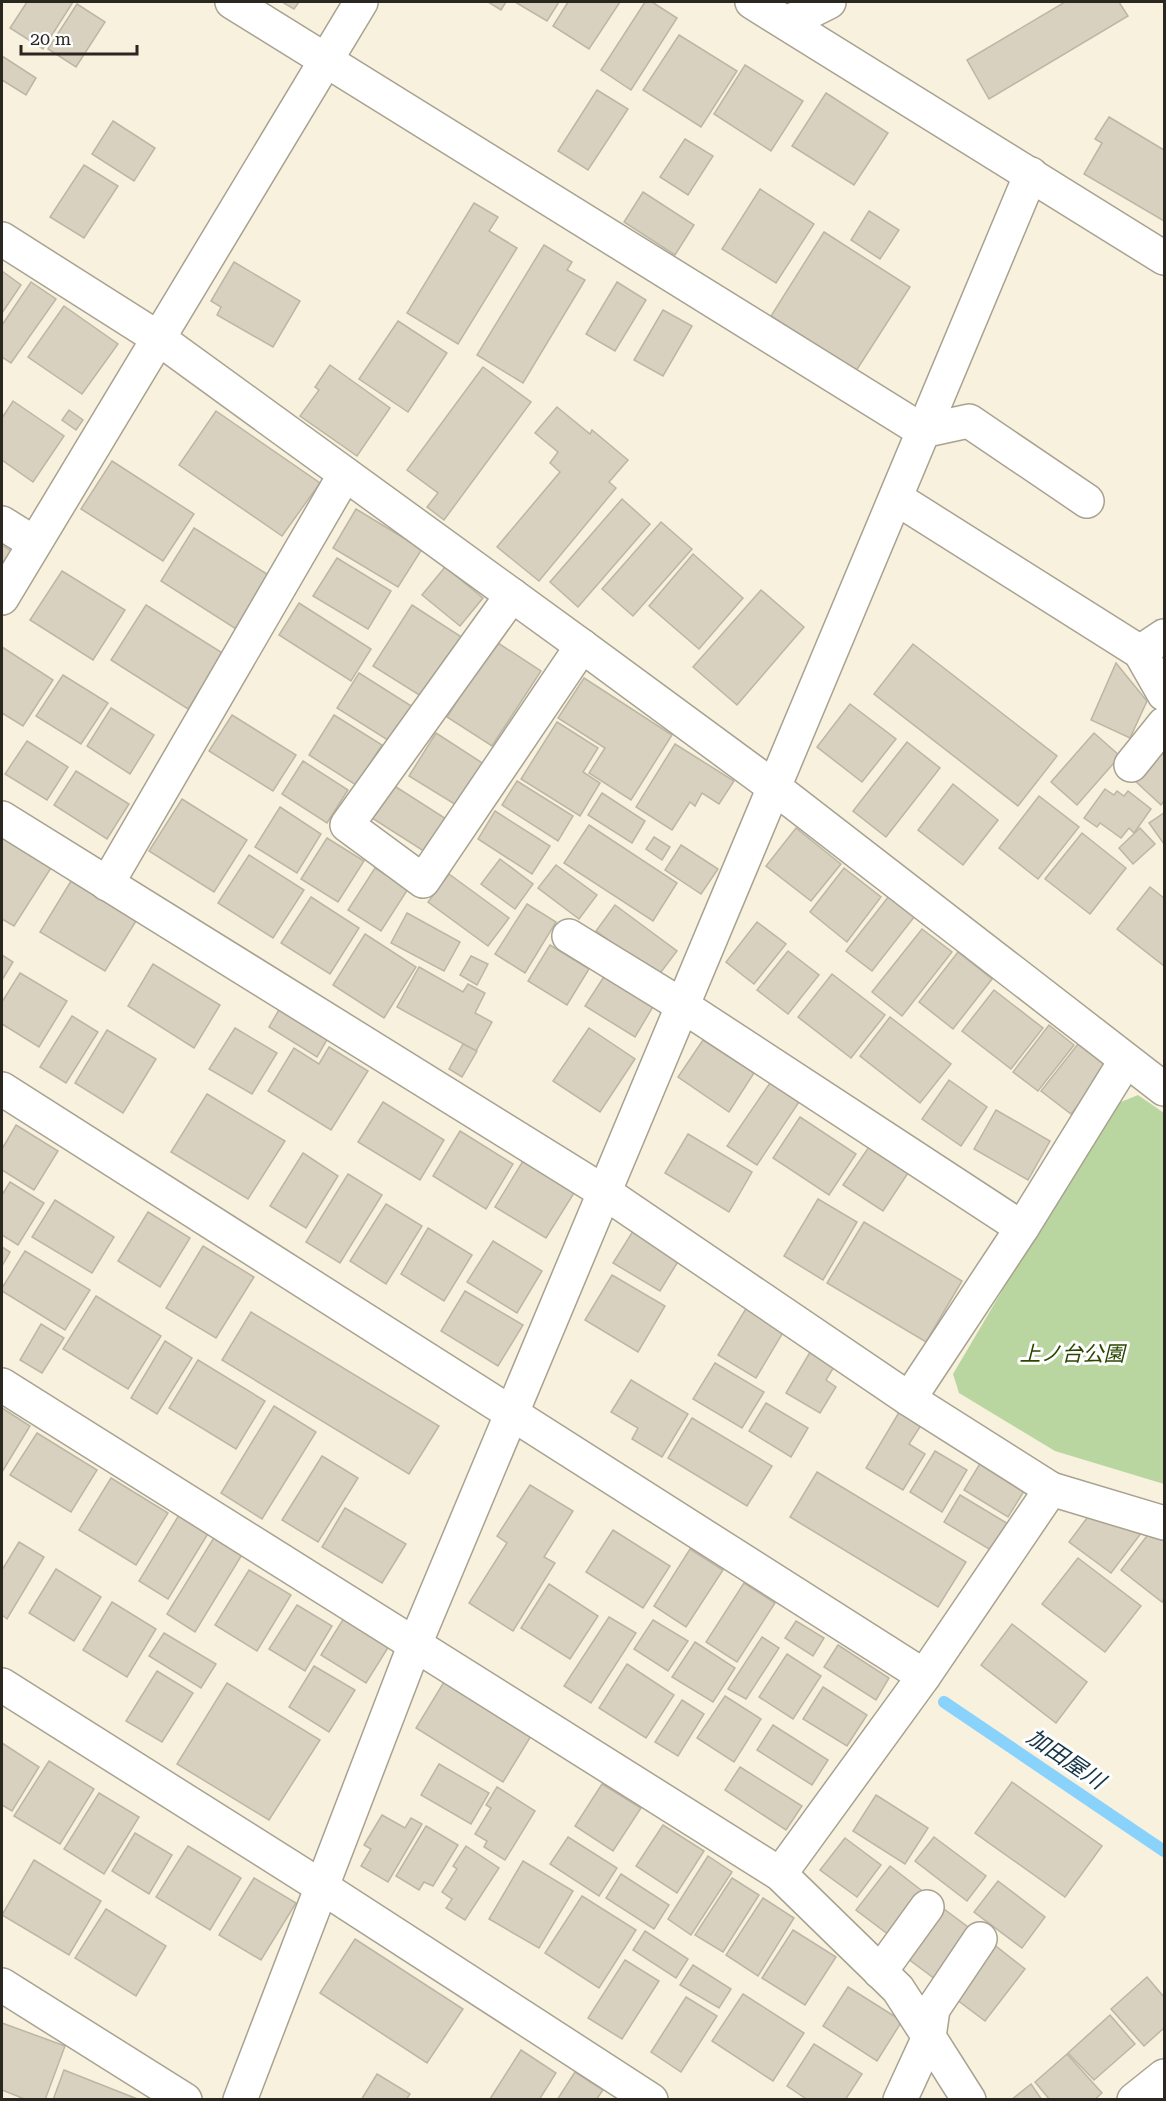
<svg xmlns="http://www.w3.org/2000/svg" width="1166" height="2101" viewBox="0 0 1166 2101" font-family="'Roboto Serif','Noto Sans JP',serif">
  <rect width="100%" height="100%" fill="#f8f1de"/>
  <polygon fill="#bad6a0" points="1138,1095 1164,1113 1164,1484 1055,1451 959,1393 953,1374 1111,1106"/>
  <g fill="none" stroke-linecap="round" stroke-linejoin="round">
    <polyline stroke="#89d2fb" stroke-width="12" points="944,1702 1164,1851"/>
  </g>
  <g fill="#d8d1bf" stroke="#bdb6a4" stroke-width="1.5">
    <polygon points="27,2 73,2 43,49 10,28"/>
    <polygon points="282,2 299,2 294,9"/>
    <polygon points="488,2 506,2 501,10"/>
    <polygon points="515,2 559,2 547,21"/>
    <polygon points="568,2 620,2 589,49 553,26"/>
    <polygon points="645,2 652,2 677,18 631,90 601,70"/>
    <polygon points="1065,2 1119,2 1128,16 989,99 967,60"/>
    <polygon points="77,4 105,22 76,67 48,49"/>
    <polygon points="679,35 737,71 701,127 643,90"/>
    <polygon points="2,56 36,78 26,95 2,80"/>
    <polygon points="745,65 803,101 771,151 714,114"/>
    <polygon points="597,90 628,109 588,170 558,151"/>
    <polygon points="826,93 888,133 854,185 792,146"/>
    <polygon points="1109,117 1164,150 1164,221 1084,174 1102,143 1095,139"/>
    <polygon points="113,121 155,148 134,181 92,154"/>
    <polygon points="685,139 713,156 688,195 660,177"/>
    <polygon points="84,165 118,186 84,238 50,217"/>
    <polygon points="760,189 814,224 776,283 722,249"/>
    <polygon points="643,192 694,225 675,255 624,222"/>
    <polygon points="474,203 498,217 489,231 517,248 458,344 407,313"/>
    <polygon points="869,211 899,230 880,259 851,240"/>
    <polygon points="824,232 910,287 856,371 771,316"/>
    <polygon points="544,245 572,262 567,270 585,280 523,383 477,355"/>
    <polygon points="234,262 300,301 273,347 217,315 221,307 211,301"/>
    <polygon points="2,271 21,285 2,313"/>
    <polygon points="31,282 56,299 11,363 2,357 2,325"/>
    <polygon points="617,282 646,300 615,351 586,334"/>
    <polygon points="64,306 118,344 82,394 28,357"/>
    <polygon points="663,310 692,326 663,376 634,360"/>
    <polygon points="398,321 447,353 408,412 359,379"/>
    <polygon points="330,365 390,408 357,456 300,416 319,390 315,387"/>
    <polygon points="483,367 531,402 444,520 427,507 438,493 407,470"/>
    <polygon points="13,401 64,436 33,482 2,460 2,418"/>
    <polygon points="557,407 590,434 592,430 628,460 609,482 616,488 539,581 497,547 560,472 550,463 558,452 535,433"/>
    <polygon points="69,410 83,420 76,430 62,420"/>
    <polygon points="216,411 320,483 282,536 179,465"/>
    <polygon points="112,461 194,514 163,561 81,509"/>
    <polygon points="622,499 650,524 578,607 550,582"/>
    <polygon points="356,509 422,549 398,587 333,548"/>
    <polygon points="661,522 692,549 633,616 602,589"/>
    <polygon points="194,528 270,576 236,629 161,581"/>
    <polygon points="2,545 11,551 2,564"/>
    <polygon points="693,554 743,598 699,649 649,606"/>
    <polygon points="337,558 391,591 368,629 313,596"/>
    <polygon points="445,567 483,598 460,626 422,595"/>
    <polygon points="62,571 125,610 93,660 30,620"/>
    <polygon points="761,590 804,627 737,705 693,667"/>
    <polygon points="299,603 371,649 351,681 279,635"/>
    <polygon points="146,605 224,654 188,709 111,660"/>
    <polygon points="412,605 463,638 424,698 373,666"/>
    <polygon points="495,641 541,671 492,746 447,717"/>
    <polygon points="913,644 1057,756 1018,806 874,694"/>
    <polygon points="2,647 53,680 23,726 2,713"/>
    <polygon points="1116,663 1147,701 1130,738 1091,720"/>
    <polygon points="359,673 416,709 394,744 337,708"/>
    <polygon points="63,675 108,703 81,744 36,716"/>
    <polygon points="584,678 672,735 631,800 589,773 605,748 558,718"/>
    <polygon points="850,704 896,739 862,782 817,747"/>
    <polygon points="111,708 154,735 130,774 87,746"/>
    <polygon points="232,715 296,755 273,791 209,751"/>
    <polygon points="334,715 382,745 356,785 309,755"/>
    <polygon points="557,722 598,748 583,772 600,783 580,816 521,779"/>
    <polygon points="436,733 487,766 461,808 409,776"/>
    <polygon points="1094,733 1120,756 1077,805 1051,782"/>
    <polygon points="27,741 68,767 47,800 5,774"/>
    <polygon points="907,742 940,768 886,837 853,811"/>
    <polygon points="675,744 734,781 719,804 702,793 695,806 690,802 672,830 636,807"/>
    <polygon points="1164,745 1164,801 1161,805 1134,780"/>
    <polygon points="303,761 348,790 327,823 282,794"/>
    <polygon points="76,771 129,804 107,839 54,805"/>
    <polygon points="517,781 573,816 558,841 502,805"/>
    <polygon points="953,784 998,820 963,865 918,830"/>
    <polygon points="393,785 454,824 433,857 372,818"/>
    <polygon points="1105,789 1114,795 1117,791 1124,796 1128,791 1151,809 1134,833 1129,828 1121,838 1100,823 1097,827 1084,818"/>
    <polygon points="602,793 645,821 632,843 588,815"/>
    <polygon points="1039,796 1079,827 1038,879 999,848"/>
    <polygon points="182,799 247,840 214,892 149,851"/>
    <polygon points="280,807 321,834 297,873 255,847"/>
    <polygon points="495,811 550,846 532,874 478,839"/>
    <polygon points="1164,813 1164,844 1149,823"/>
    <polygon points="589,825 677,883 653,921 564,863"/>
    <polygon points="796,828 841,864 811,901 766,866"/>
    <polygon points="1140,828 1155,844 1133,864 1119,848"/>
    <polygon points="1082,833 1126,868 1090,914 1045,879"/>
    <polygon points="2,837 51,868 14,926 2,919"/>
    <polygon points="654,837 670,847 662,860 646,849"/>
    <polygon points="327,838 364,861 338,902 301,879"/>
    <polygon points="681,845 718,869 701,894 665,870"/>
    <polygon points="249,855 304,890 273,938 218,903"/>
    <polygon points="500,859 533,884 515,909 481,884"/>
    <polygon points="556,865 597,895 579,919 538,888"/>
    <polygon points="375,868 408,889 381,931 348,910"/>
    <polygon points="844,868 881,897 847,942 810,912"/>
    <polygon points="449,874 509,918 488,946 428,902"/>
    <polygon points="71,881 136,921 105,971 40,932"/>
    <polygon points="1150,887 1164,898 1164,966 1117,929"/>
    <polygon points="889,896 915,916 872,971 846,951"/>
    <polygon points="311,897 359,928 330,974 281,943"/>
    <polygon points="527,904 556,922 525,973 495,954"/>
    <polygon points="615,905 677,951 658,976 596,931"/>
    <polygon points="407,913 460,942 444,971 391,943"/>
    <polygon points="757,922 786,944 754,984 726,962"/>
    <polygon points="922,929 952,952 902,1016 872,992"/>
    <polygon points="365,934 416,967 384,1018 333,985"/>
    <polygon points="550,945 589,969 567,1005 528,981"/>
    <polygon points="788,951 819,975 788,1014 757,990"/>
    <polygon points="958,952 992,979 953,1029 919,1002"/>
    <polygon points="2,955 13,962 2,980"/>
    <polygon points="471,956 488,964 477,985 460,975"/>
    <polygon points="153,964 220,1005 194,1048 128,1006"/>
    <polygon points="419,967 463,992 468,984 485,993 475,1013 492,1022 476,1051 397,1007"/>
    <polygon points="20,973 67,1001 39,1047 2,1024 2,1002"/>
    <polygon points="832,974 885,1015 851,1058 798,1017"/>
    <polygon points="605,975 654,1005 635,1037 585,1006"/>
    <polygon points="994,990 1043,1028 1011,1069 962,1031"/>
    <polygon points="280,1008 328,1038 317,1057 269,1027"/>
    <polygon points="72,1016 98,1032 66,1083 40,1067"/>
    <polygon points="890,1017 951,1064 920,1103 860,1056"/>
    <polygon points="1049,1025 1074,1045 1038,1091 1013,1072"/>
    <polygon points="235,1028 277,1053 252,1094 209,1069"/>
    <polygon points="589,1028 635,1059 600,1112 553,1081"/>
    <polygon points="107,1030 156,1059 123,1113 75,1083"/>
    <polygon points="703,1040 754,1073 729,1112 678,1077"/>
    <polygon points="463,1044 477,1051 462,1077 449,1069"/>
    <polygon points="1078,1044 1108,1067 1071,1114 1041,1091"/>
    <polygon points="329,1047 368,1071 331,1130 268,1091 294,1048 319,1064"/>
    <polygon points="949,1080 987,1107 961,1146 922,1119"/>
    <polygon points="770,1083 799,1102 757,1165 727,1146"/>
    <polygon points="207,1094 285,1141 248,1199 171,1152"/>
    <polygon points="383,1102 444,1140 420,1180 358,1142"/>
    <polygon points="996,1110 1050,1141 1028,1180 974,1149"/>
    <polygon points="800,1117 856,1154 829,1195 773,1158"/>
    <polygon points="16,1125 58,1151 34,1190 2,1170 2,1149"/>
    <polygon points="460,1131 513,1164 486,1209 433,1176"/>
    <polygon points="688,1134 752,1172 729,1212 665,1173"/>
    <polygon points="871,1144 910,1170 883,1211 843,1185"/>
    <polygon points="303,1153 338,1176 306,1228 270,1206"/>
    <polygon points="523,1161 574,1193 546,1238 495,1207"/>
    <polygon points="348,1174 382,1195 340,1263 306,1242"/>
    <polygon points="10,1182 44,1203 18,1245 2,1235 2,1195"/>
    <polygon points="818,1199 857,1222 823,1280 784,1256"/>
    <polygon points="55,1200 114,1237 92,1273 32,1237"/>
    <polygon points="386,1204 422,1226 386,1284 350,1261"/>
    <polygon points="148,1212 190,1238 160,1287 118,1261"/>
    <polygon points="864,1222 962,1281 926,1342 827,1283"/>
    <polygon points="428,1228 472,1255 444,1301 401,1274"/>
    <polygon points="635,1228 682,1255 660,1291 613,1263"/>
    <polygon points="493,1241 542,1271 517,1313 467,1282"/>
    <polygon points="203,1246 254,1277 216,1338 166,1308"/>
    <polygon points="2,1247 10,1252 2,1266"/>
    <polygon points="25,1251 90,1290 65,1330 2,1291 2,1288"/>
    <polygon points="612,1275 665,1306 638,1352 585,1320"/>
    <polygon points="465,1291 523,1325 498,1366 441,1331"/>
    <polygon points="96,1296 161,1336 128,1389 63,1349"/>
    <polygon points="750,1302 788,1324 756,1378 718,1355"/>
    <polygon points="251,1312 439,1426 409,1474 222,1360"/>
    <polygon points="41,1324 64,1338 42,1373 20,1360"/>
    <polygon points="165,1341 192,1358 157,1414 131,1398"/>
    <polygon points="816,1342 840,1357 826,1380 836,1387 820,1413 786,1393"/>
    <polygon points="198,1360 265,1401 236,1449 169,1408"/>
    <polygon points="715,1363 764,1392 742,1428 693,1399"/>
    <polygon points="631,1380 688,1414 662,1457 632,1439 638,1428 611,1412"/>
    <polygon points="766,1403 808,1428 791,1457 749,1431"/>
    <polygon points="274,1406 316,1432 262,1519 221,1493"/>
    <polygon points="2,1408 30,1426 2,1472"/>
    <polygon points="901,1409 923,1422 909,1444 925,1454 903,1490 866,1468"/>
    <polygon points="692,1418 772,1466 747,1506 668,1458"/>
    <polygon points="37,1433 97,1470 71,1512 10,1475"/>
    <polygon points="935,1451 967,1470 942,1512 910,1492"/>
    <polygon points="322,1456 358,1478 318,1542 282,1520"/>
    <polygon points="984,1457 1029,1483 1008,1517 964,1490"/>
    <polygon points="817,1472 966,1562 938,1607 790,1517"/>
    <polygon points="111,1478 168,1513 136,1565 79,1530"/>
    <polygon points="530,1485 573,1511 544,1557 555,1563 513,1631 469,1603 507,1543 497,1536"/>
    <polygon points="960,1495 1010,1525 994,1552 944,1522"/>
    <polygon points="1096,1506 1145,1528 1111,1573 1069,1542"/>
    <polygon points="345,1508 406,1544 382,1583 322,1547"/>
    <polygon points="179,1515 209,1532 168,1599 139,1581"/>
    <polygon points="1156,1524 1164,1531 1164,1598 1162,1602 1121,1570"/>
    <polygon points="613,1530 670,1566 643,1608 586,1572"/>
    <polygon points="215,1536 243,1553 195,1632 167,1614"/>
    <polygon points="19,1542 44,1557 7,1619 2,1615 2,1570"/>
    <polygon points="690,1549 723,1570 686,1627 654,1606"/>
    <polygon points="1078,1558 1141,1606 1105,1652 1042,1604"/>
    <polygon points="56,1569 101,1597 74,1641 29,1613"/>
    <polygon points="249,1570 291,1595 257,1651 215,1625"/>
    <polygon points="744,1583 775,1603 737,1662 706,1642"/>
    <polygon points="549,1584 598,1616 570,1659 521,1628"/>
    <polygon points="112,1602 156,1629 127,1677 83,1650"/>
    <polygon points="297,1605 332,1626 305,1671 269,1649"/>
    <polygon points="609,1617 636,1633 591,1703 564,1686"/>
    <polygon points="344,1618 389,1646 366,1683 321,1655"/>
    <polygon points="653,1620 688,1641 668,1671 634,1649"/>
    <polygon points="796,1621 824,1638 813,1656 785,1638"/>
    <polygon points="1012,1624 1087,1682 1056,1723 981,1665"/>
    <polygon points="164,1633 216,1664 201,1688 149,1656"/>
    <polygon points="762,1637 779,1648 746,1699 728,1689"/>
    <polygon points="695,1642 735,1668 713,1702 672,1677"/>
    <polygon points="838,1645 889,1678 876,1700 824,1667"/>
    <polygon points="787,1654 821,1676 793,1719 759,1697"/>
    <polygon points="627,1664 674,1695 646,1738 599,1708"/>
    <polygon points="314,1666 355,1690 329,1732 289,1707"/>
    <polygon points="157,1671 193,1693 162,1742 126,1721"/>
    <polygon points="444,1682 531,1736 503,1782 416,1728"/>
    <polygon points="227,1683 320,1740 269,1820 177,1764"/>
    <polygon points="823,1687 867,1715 847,1746 803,1719"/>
    <polygon points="725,1696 761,1719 734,1762 697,1738"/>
    <polygon points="682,1700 704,1714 678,1756 655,1742"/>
    <polygon points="773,1725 828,1760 812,1785 757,1750"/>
    <polygon points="2,1743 39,1767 12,1811 2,1805"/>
    <polygon points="49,1761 94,1789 60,1844 14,1816"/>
    <polygon points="439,1764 489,1793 471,1824 421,1795"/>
    <polygon points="740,1767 802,1806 786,1830 725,1790"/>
    <polygon points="1012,1782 1102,1846 1065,1897 975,1833"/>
    <polygon points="602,1784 641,1808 613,1851 575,1826"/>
    <polygon points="497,1787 535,1811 505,1860 484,1847 487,1841 475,1834 491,1808 486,1805"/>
    <polygon points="99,1793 139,1817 104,1874 64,1849"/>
    <polygon points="876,1795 928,1828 905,1864 853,1831"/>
    <polygon points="382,1815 405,1828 411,1818 422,1824 388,1882 361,1866 371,1849 364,1845"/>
    <polygon points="663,1825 704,1851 677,1893 636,1866"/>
    <polygon points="426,1826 458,1845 433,1886 424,1882 419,1890 396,1876"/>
    <polygon points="135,1833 172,1855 149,1894 112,1871"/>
    <polygon points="568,1837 617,1868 599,1896 550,1864"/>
    <polygon points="934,1837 986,1876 967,1901 915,1861"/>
    <polygon points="845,1838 881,1865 857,1897 820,1870"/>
    <polygon points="188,1846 241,1878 210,1930 156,1897"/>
    <polygon points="466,1846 499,1868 465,1920 446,1908 452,1899 442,1892 457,1869 453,1866"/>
    <polygon points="708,1856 732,1872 691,1935 668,1919"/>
    <polygon points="34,1860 101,1901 69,1955 2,1915"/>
    <polygon points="523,1861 573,1891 539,1948 489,1919"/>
    <polygon points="890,1866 926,1894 893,1938 856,1910"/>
    <polygon points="621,1874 669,1905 654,1929 606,1898"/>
    <polygon points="254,1878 296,1903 261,1960 219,1935"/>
    <polygon points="732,1878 759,1895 723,1952 695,1935"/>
    <polygon points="998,1881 1045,1917 1022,1948 974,1912"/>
    <polygon points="582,1896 636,1930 599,1988 545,1953"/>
    <polygon points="763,1898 794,1918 758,1976 726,1955"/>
    <polygon points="106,1909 166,1946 136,1996 75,1958"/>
    <polygon points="944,1909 976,1933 939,1982 907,1958"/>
    <polygon points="793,1930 836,1957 805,2005 762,1978"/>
    <polygon points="645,1931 688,1959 676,1978 633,1950"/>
    <polygon points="355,1939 463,2009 427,2063 320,1993"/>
    <polygon points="992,1943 1025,1969 985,2021 952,1996"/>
    <polygon points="625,1960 659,1981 622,2039 588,2018"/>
    <polygon points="693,1965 731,1989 719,2008 680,1985"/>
    <polygon points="1147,1977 1164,1997 1164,2028 1144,2046 1111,2009"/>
    <polygon points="848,1987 902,2021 877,2061 823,2026"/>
    <polygon points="743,1994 804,2033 773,2081 712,2041"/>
    <polygon points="686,1997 717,2016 681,2072 651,2052"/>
    <polygon points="1110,2015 1135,2044 1094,2080 1068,2053"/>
    <polygon points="2,2023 65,2046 45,2100 27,2100 2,2090"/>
    <polygon points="814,2044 862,2074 845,2100 808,2100 787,2086"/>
    <polygon points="521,2050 556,2073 539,2100 491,2100 490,2099"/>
    <polygon points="1067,2054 1102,2093 1094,2100 1050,2100 1035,2082"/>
    <polygon points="64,2070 140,2100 53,2100"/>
    <polygon points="575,2072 603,2090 596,2100 557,2100"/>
    <polygon points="377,2074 410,2094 406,2100 361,2100"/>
    <polygon points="1031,2084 1042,2100 1011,2100"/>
  </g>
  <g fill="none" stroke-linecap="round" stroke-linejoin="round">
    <g stroke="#a8a290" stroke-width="36">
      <g id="minor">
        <polyline points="232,2 923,431 969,421 1087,501"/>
        <polyline points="752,2 1164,258"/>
        <polyline points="787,23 829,2"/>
        <polyline points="2,239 158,338 582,646 775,788 1164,1089"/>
        <polyline points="896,498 1140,652 1164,694"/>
        <polyline points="2,523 34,543"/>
        <polyline points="512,595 347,825 423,881 582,646"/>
        <polyline points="2,598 361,2"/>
        <polyline points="1140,652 1164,636"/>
        <polyline points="1131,765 1164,724"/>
        <polyline points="2,818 604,1192 909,1399 1051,1489 1164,1523"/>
        <polyline points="107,884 345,474"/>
        <polyline points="569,936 683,1006 1022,1228"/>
        <polyline points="2,1089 924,1676"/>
        <polyline points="2,1385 780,1874 898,1989 929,2037 900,2100"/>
        <polyline points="909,1399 1022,1228 1126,1060"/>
        <polyline points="2,1685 322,1887 651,2100"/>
        <polyline points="780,1874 924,1676 1051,1489"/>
        <polyline points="880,1972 927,1907"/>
        <polyline points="2,1985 185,2100"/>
        <polyline points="240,2100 415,1644 1031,174"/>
        <polyline points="969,2100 929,2037 933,2009 980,1939"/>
        <polyline points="1134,2100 1164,2076"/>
      </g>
    </g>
    <use href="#minor" stroke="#fff" stroke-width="33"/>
  </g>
  <g text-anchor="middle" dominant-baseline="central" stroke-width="6" stroke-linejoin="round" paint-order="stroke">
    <g font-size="21" font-style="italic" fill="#2b4600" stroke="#fefefe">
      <text x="1072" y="1354">上ノ台公園</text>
    </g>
    <g font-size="22" font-style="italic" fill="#143546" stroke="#fefefe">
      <text transform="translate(1066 1759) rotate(34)">加田屋川</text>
    </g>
  </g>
  <rect width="1166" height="2101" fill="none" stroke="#2a2720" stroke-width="6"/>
  <path d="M21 45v9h116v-9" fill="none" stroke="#2a2720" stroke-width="3"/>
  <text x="30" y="45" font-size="18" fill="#2a2720" stroke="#fefefe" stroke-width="4.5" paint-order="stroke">20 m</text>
</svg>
